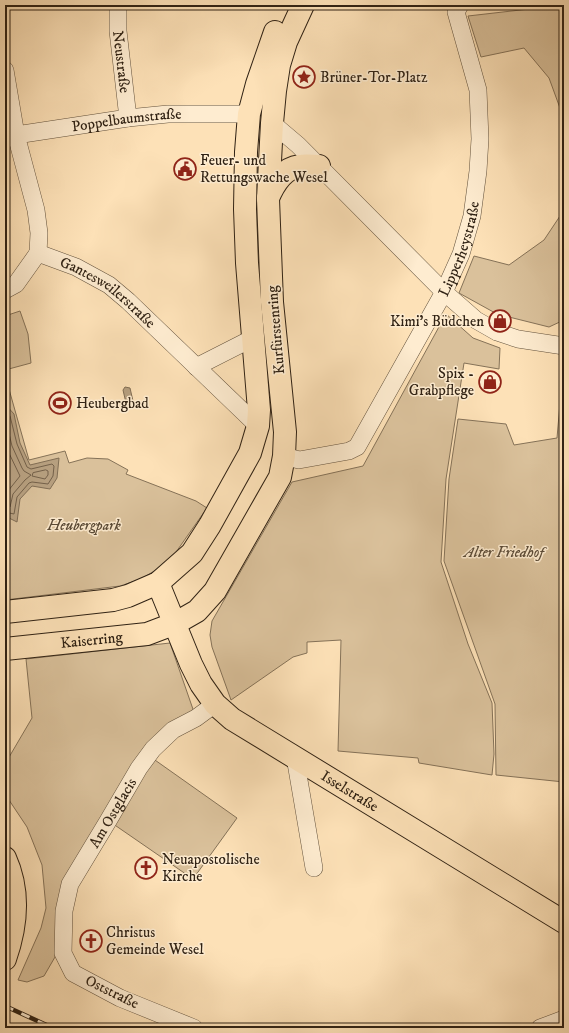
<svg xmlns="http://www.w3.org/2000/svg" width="569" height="1033" viewBox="0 0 569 1033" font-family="'IM FELL DW Pica',serif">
  <rect width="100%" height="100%" fill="#fde1b7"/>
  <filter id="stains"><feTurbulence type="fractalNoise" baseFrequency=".005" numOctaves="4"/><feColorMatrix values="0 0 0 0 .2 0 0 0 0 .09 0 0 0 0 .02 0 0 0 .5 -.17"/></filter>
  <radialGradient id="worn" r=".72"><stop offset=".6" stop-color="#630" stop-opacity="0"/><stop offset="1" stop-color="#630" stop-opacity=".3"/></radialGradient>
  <g fill="#dac19b" stroke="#857258">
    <polygon points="564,5 564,119 549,78 524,48 481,57 468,16"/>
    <polygon points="564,210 564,320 549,327 497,314 459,293 474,256 509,265 544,240"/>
    <polygon points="20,311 28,334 31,363 5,370 5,316"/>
    <polygon points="446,314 473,338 500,348 499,369 464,363 446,479 441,562 468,644 492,703 494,754 492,775 419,763 418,758 338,751 341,640 307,642 307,653 293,657 231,700 212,647 210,635 212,621 292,482 363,466"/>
    <polygon points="564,357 564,782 496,775 495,704 444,561 449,479 458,419 506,424 514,445 557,438"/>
    <polygon points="5,375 29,460 65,451 69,463 87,458 108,459 128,470 126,474 196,501 207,508 169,562 141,579 120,586 5,600"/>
    <polygon points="170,643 195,715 145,753 237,818 193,879 106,819 66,882 55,957 44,976 27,982 18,980 41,928 46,908 42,865 27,827 5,794 5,764 32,718 26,659"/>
  </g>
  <g fill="#b7a080" stroke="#816e55">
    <polygon points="125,387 130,388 133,401 126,403 123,390"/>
    <polygon points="5,404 14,414 20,443 30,465 59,458 57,478 50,489 32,486 20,499 17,522 5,516"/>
  </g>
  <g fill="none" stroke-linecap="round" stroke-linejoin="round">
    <g stroke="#74614a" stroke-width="1">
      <polyline points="5,410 10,416 17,444 27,467 31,469 52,464 54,466 53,476 48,484 32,482 29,483 17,497 14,514 5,512"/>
      <polyline points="5,417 12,446 22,468 24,471 31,475 25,480 13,494 10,507 5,507"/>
      <polyline points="5,442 7,449 20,476 8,491 5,498"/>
      <polygon points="46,470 48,471 48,475 45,479 32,476 33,473"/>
    </g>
    <g stroke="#63523d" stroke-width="18">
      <g id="minor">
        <path id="s1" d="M118,5V31L128,118"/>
        <polyline points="5,70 16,135 36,210 39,233 38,253"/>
        <polyline points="272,123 298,145 444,292 476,320 497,332 518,339 564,346"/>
        <path id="s2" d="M5,138L16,135L128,118L168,114H249"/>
        <path id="s3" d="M38,253L76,267L109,285L128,301L258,426"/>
        <polyline points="5,290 16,284 38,253"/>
        <polyline points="196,367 253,338"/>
        <path id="s4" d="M284,456L299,460L349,451L357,447L444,292L461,254L472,216L478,171L480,139L478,90L456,12L460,5"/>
        <polyline points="295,757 314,868"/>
        <path id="s5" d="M194,1028L120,998L73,973L63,953L64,911L70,884L108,821L139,768L153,749L173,730L196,718L215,704"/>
        <polyline points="540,1028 564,1019"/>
      </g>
    </g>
    <g stroke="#302214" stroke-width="24">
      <g id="major">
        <path d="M268,198C274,184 283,168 300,166C306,165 313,166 319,166"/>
        <path id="s6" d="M158,583L191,664L201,684L215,704L232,719L564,922"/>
        <polyline points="5,612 113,600 128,596 158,583 192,553 210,525 250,453 258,426 259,410 247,263 245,209 246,152 249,114 257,84 275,32"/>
        <path id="s7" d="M5,649L147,634L176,623L197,611L215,591L280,477L284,456L285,432L272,302L268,199L272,123L275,91L279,65L286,42L303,5"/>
        <path d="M5,858C20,891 17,925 5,959"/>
      </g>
    </g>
    <use href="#minor" stroke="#feecd0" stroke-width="17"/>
    <use href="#major" stroke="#fde1b7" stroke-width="22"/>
    <g stroke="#302214" stroke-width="4.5">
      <polyline id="rail" points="5,1006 53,1028"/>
    </g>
    <use href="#rail" stroke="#feecd0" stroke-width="3" stroke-dasharray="9" stroke-linecap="butt"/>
  </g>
  <defs>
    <g id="sight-ring" transform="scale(1.15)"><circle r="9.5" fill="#feecd0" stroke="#8f2418" stroke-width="1.5"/><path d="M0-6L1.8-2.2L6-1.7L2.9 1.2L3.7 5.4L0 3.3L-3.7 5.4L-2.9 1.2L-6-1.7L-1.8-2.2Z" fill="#8f2418"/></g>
    <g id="civic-ring" transform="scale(1.15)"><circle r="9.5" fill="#feecd0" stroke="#8f2418" stroke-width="1.5"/><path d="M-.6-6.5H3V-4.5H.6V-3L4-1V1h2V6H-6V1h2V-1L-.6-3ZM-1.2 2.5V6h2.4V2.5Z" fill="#8f2418"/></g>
    <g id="shop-ring" transform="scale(1.15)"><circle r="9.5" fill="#feecd0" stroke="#8f2418" stroke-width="1.5"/><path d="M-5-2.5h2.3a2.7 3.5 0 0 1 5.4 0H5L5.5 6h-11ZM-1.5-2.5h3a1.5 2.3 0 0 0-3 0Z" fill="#8f2418"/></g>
    <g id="stadium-ring" transform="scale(1.15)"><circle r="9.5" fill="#feecd0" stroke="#8f2418" stroke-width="1.5"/><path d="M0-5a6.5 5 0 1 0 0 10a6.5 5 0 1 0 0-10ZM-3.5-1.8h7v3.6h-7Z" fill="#8f2418"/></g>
    <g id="church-ring" transform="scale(1.15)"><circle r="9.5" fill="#feecd0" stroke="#8f2418" stroke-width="1.5"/><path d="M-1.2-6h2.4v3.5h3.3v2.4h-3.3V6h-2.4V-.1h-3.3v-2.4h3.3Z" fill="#8f2418"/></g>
  </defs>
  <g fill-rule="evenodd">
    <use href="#sight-ring" x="304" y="77"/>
    <use href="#civic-ring" x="185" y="169"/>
    <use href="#shop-ring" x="500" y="321"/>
    <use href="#shop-ring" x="490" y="382"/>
    <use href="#stadium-ring" x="60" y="403"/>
    <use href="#church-ring" x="146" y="868"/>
    <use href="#church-ring" x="91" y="941"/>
  </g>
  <g text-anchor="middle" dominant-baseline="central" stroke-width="3" stroke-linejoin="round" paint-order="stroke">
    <g font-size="15" fill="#302214" stroke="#feecd0">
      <text stroke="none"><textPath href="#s1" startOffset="57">Neustraße</textPath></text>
      <text stroke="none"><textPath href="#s2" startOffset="123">Poppelbaumstraße</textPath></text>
      <text stroke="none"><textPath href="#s4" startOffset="299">Lipperheystraße</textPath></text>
      <text stroke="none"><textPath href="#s3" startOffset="81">Gantesweilerstraße</textPath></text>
      <text transform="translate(276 330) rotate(-95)">Kurfürstenring</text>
      <text stroke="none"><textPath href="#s7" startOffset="87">Kaiserring</textPath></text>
      <text stroke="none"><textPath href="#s6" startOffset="295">Isselstraße</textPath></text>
      <text stroke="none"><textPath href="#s5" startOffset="308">Am Ostglacis</textPath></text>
      <text transform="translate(112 992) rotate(26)">Oststraße</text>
    </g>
    <g font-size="15" fill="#302214" stroke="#feecd0" text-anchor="start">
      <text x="320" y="77">Brüner-Tor-Platz</text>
      <text x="200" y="160">Feuer- und<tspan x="200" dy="17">Rettungswache Wesel</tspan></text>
      <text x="484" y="321" text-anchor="end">Kimi's Büdchen</text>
      <text x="474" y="373" text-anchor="end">Spix -<tspan x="474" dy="17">Grabpflege</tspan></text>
      <text x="76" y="403">Heubergbad</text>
      <text x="162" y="859">Neuapostolische<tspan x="162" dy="17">Kirche</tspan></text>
      <text x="106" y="932">Christus<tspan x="106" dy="17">Gemeinde Wesel</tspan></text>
    </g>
    <g font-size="15" font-style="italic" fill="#5a4a36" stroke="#feecd0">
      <text x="84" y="525">Heubergpark</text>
      <text x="504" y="552">Alter Friedhof</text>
    </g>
  </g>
  <rect width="569" height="1033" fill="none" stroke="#fde1b7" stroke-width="20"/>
  <rect x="6" y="6" width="557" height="1021" fill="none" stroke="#302214" stroke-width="2"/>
  <rect x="10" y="10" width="549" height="1013" fill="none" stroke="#302214"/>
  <rect width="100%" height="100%" filter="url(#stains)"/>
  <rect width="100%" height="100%" fill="url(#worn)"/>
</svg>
